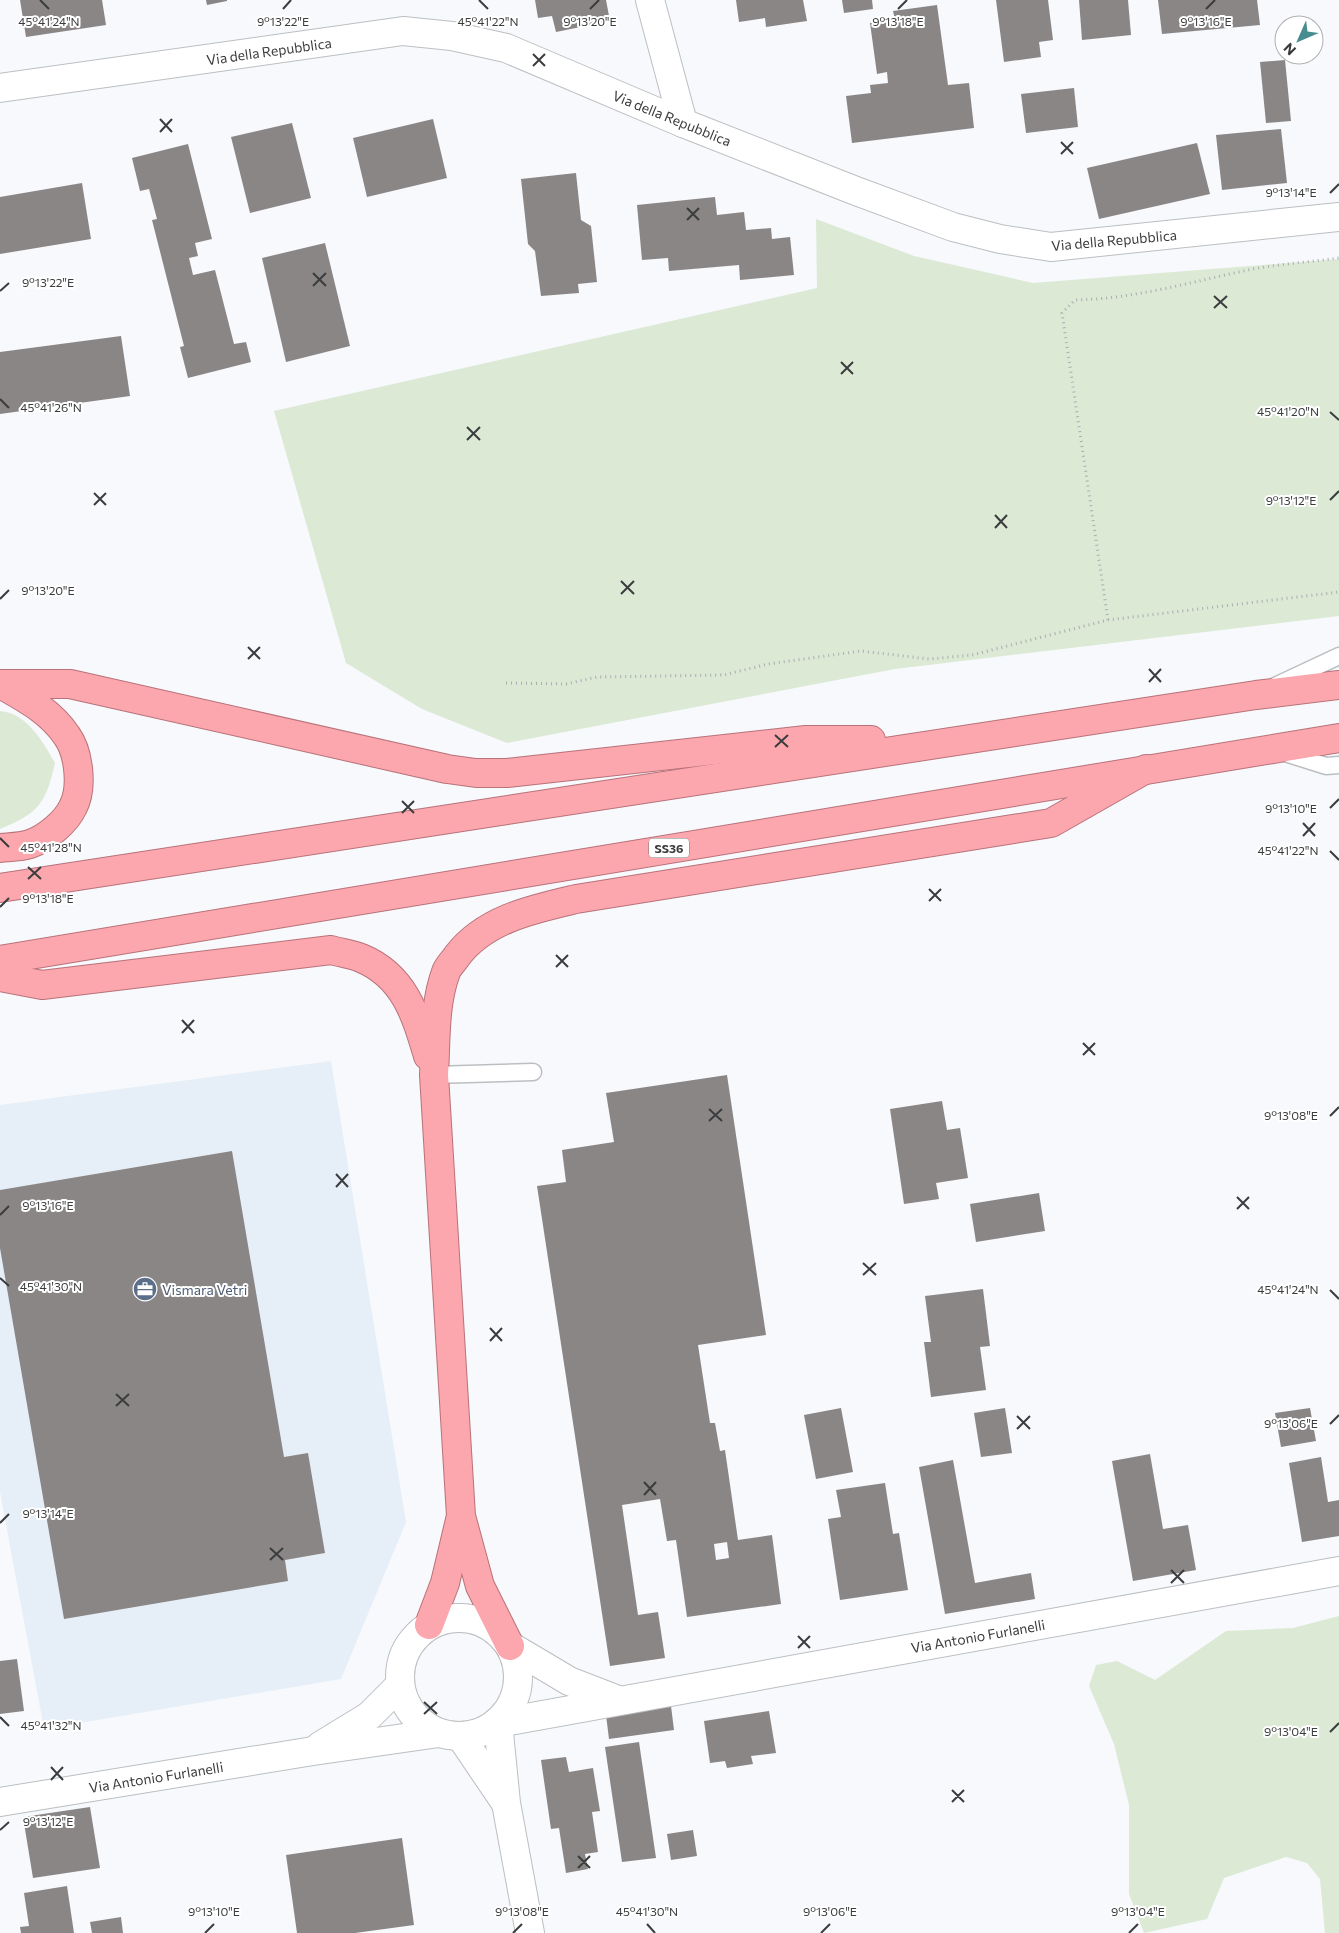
<svg xmlns="http://www.w3.org/2000/svg" width="1339" height="1933" viewBox="0 0 1339 1933" font-family="Commissioner,sans-serif">
  <rect width="100%" height="100%" fill="#f7f9fc"/>
  <polygon fill="#e6eff7" points="331,1061 406,1522 341,1679 44,1729 0,1492 0,1105"/>
  <g fill="#dbe9d5">
    <polygon points="816,219 914,256 1033,283 1339,259 1339,616 895,669 507,743 422,709 346,663 274,411 817,288"/>
    <path d="M0,711C27,713 43,742 55,763C46,803 39,813 0,829Z"/>
    <polygon points="1339,1616 1339,1933 1325,1933 1320,1879 1307,1863 1286,1857 1224,1878 1207,1919 1144,1933 1129,1894 1129,1805 1114,1744 1089,1686 1096,1665 1117,1661 1155,1680 1226,1631 1293,1628"/>
  </g>
  <g fill="#8a8686" fill-rule="evenodd">
    <polygon points="20,0 102,0 106,25 26,37"/>
    <polygon points="206,0 227,0 227,1 207,5"/>
    <polygon points="535,0 606,0 610,21 556,32 552,16 538,18"/>
    <polygon points="736,0 803,0 807,21 766,27 765,18 739,22"/>
    <polygon points="842,0 872,0 873,9 844,13"/>
    <polygon points="996,0 1048,0 1053,40 1039,42 1041,57 1004,62"/>
    <polygon points="1079,0 1128,0 1131,35 1082,40"/>
    <polygon points="1158,0 1257,0 1260,25 1162,34"/>
    <polygon points="937,5 948,85 969,83 974,128 852,143 846,96 871,93 870,85 888,83 887,72 877,74 870,23 895,20 893,11"/>
    <polygon points="1285,60 1291,121 1266,123 1260,62"/>
    <polygon points="1074,88 1078,127 1026,133 1021,94"/>
    <polygon points="433,119 447,178 367,197 353,138"/>
    <polygon points="292,123 311,198 250,213 231,137"/>
    <polygon points="1281,129 1287,183 1222,190 1216,135"/>
    <polygon points="1197,143 1210,194 1099,219 1087,168"/>
    <polygon points="188,144 212,239 195,243 198,256 189,258 193,275 215,270 234,344 246,342 251,362 188,378 180,347 184,346 152,220 157,219 149,189 140,191 132,158"/>
    <polygon points="576,173 581,220 591,226 597,282 578,284 579,293 541,296 535,251 528,244 521,179"/>
    <polygon points="82,183 91,239 0,254 0,197"/>
    <polygon points="715,197 717,215 744,212 746,230 771,228 772,239 790,237 794,275 740,280 739,265 669,271 668,258 642,260 637,205"/>
    <polygon points="325,243 350,346 286,362 262,258"/>
    <polygon points="121,336 130,396 0,414 0,352"/>
    <path d="M727,1075L766,1335L698,1345L710,1423H715L720,1451L725,1450L738,1540L772,1535L781,1604L687,1617L676,1540L667,1541L660,1499L622,1505L638,1615L658,1612L665,1658L610,1666L537,1186L566,1182L562,1150L614,1142L606,1093ZM727,1542L729,1558L716,1560L714,1544Z"/>
    <polygon points="942,1101 947,1130 960,1128 968,1178 936,1183 939,1199 904,1204 890,1109"/>
    <polygon points="232,1151 284,1457 308,1453 325,1553 285,1560 288,1581 64,1619 0,1248 0,1190"/>
    <polygon points="1039,1193 1045,1231 976,1242 970,1204"/>
    <polygon points="983,1289 990,1346 980,1347 986,1390 931,1397 924,1342 931,1342 925,1296"/>
    <polygon points="841,1408 853,1472 816,1479 804,1415"/>
    <polygon points="1005,1408 1012,1453 981,1457 974,1413"/>
    <polygon points="1310,1408 1316,1441 1281,1447 1275,1413"/>
    <polygon points="1150,1454 1163,1529 1188,1525 1196,1570 1133,1581 1112,1461"/>
    <polygon points="1321,1457 1328,1502 1339,1500 1339,1536 1302,1542 1289,1463"/>
    <polygon points="953,1460 975,1583 1031,1573 1035,1599 945,1614 919,1467"/>
    <polygon points="885,1483 893,1534 899,1533 908,1590 840,1600 828,1519 841,1517 836,1490"/>
    <polygon points="17,1659 24,1711 0,1714 0,1661"/>
    <polygon points="670,1698 674,1730 609,1739 605,1707"/>
    <polygon points="769,1711 776,1753 751,1756 753,1764 727,1768 725,1761 710,1763 704,1721"/>
    <polygon points="639,1742 656,1858 622,1862 605,1747"/>
    <polygon points="566,1757 569,1772 593,1768 600,1811 592,1812 598,1852 585,1854 588,1869 566,1873 559,1828 551,1829 541,1760"/>
    <polygon points="90,1807 100,1868 33,1878 23,1817"/>
    <polygon points="693,1830 697,1856 671,1860 667,1834"/>
    <polygon points="402,1838 414,1925 355,1933 297,1933 286,1855"/>
    <polygon points="67,1886 74,1933 21,1933 20,1927 29,1926 24,1893"/>
    <polygon points="121,1917 123,1933 92,1933 90,1922"/>
  </g>
  <g fill="none" stroke-linecap="round" stroke-linejoin="round">
    <g stroke="#bcbfc1" stroke-width="19">
      <g id="service">
        <polyline points="1275,686 1339,656"/>
        <polyline points="1282,752 1326,766 1339,765"/>
        <polyline points="434,1075 533,1072"/>
      </g>
    </g>
    <g stroke="#bcbfc1" stroke-width="30">
      <g id="minor">
        <polyline points="650,0 683,123"/>
        <polyline points="0,88 403,31 452,36 506,48 683,123 856,191 953,227 1000,239 1051,247 1339,217"/>
      </g>
    </g>
    <g stroke="#bcbfc1" stroke-width="30">
      <g id="tertiary">
        <polyline points="510,1646 569,1681 618,1700"/>
        <polyline points="498,1723 1339,1571"/>
        <polyline points="320,1746 369,1716 400,1685"/>
        <polyline points="0,1802 313,1751 439,1733"/>
      </g>
    </g>
    <g stroke="#bcbfc1" stroke-width="30">
      <g id="secondary">
        <circle cx="459" cy="1677" r="59"/>
        <polyline points="498,1723 506,1803 530,1933"/>
        <polyline points="461,1737 505,1802"/>
      </g>
    </g>
    <g stroke="#b87279" stroke-width="30">
      <g id="trunk">
        <polyline points="0,684 70,684 447,769 476,773 507,773 806,740 871,740"/>
        <path d="M0,848C10,847 21,847 30,844C47,838 66,822 73,807C83,788 79,753 67,736C51,712 27,699 2,685"/>
        <polyline points="0,888 1256,695 1339,685"/>
        <polyline points="0,960 1339,738"/>
        <path d="M0,977L42,985L331,950C341,953 352,954 361,958C405,976 416,1016 428,1056"/>
        <polyline points="429,1625 445,1583 460,1520"/>
        <path d="M510,1646L480,1586L461,1516L434,1075C436,1041 434,1004 446,972C448,966 454,961 457,956C485,919 533,909 576,899L1051,823L1146,769"/>
      </g>
    </g>
    <g stroke="#acadb0" stroke-width="3" stroke-dasharray="1 4" stroke-linecap="butt">
      <path d="M1108,620L1062,313L1075,300C1134,299 1191,282 1248,270C1278,264 1309,262 1339,258"/>
      <polyline points="506,683 566,684 597,677 724,675 768,664 861,651 929,659 972,655 1108,620 1339,592"/>
    </g>
    <use href="#service" stroke="#fff" stroke-width="16"/>
    <use href="#minor" stroke="#fff" stroke-width="28"/>
    <use href="#tertiary" stroke="#fff" stroke-width="28"/>
    <use href="#secondary" stroke="#fff" stroke-width="28"/>
    <use href="#trunk" stroke="#fca6ae" stroke-width="28"/>
  </g>
  <path fill="none" stroke="#3b3c3d" stroke-width="2" d="M40,0L49,9M479,0L488,9M283,9L291,0M590,9L599,0M898,9L907,0M1206,9L1215,0M533,54L545,66M533,66L545,54M160,119L172,132M160,132L172,119M1061,142L1073,154M1061,154L1073,142M1330,193L1339,184M687,208L699,220M687,220L699,208M313,273L326,286M313,286L326,273M0,291L9,283M1214,296L1227,308M1214,308L1227,296M841,362L853,374M841,374L853,362M0,399L9,408M1330,412L1339,420M467,427L480,440M467,440L480,427M94,493L106,505M1330,500L1339,491M94,505L106,493M995,515L1007,528M995,528L1007,515M621,581L634,594M621,594L634,581M0,599L9,590M248,647L260,659M248,659L260,647M1149,669L1161,682M1149,682L1161,669M775,735L788,747M775,747L788,735M402,801L414,813M1330,808L1339,799M402,813L414,801M1303,823L1315,836M1303,836L1315,823M0,838L9,847M1330,851L1339,860M28,867L41,879M28,879L41,867M929,889L941,901M929,901L941,889M0,907L9,898M556,955L568,967M556,967L568,955M182,1020L194,1033M182,1033L194,1020M1083,1043L1095,1055M1083,1055L1095,1043M709,1109L722,1121M1330,1116L1339,1107M709,1121L722,1109M336,1174L348,1187M336,1187L348,1174M1237,1197L1249,1209M1237,1209L1249,1197M0,1215L9,1206M863,1263L876,1275M863,1275L876,1263M0,1278L9,1286M1330,1290L1339,1299M490,1328L502,1341M490,1341L502,1328M116,1394L129,1406M116,1406L129,1394M1017,1416L1030,1429M1330,1424L1339,1415M1017,1429L1030,1416M644,1482L656,1495M644,1495L656,1482M0,1523L9,1514M270,1548L283,1560M270,1560L283,1548M1171,1570L1184,1583M1171,1583L1184,1570M798,1636L810,1648M798,1648L810,1636M424,1702L437,1714M424,1714L437,1702M0,1717L9,1726M1330,1732L1339,1723M51,1767L63,1780M51,1780L63,1767M952,1790L964,1802M952,1802L964,1790M0,1830L9,1822M578,1856L590,1868M578,1868L590,1856M647,1924L655,1933M205,1933L214,1924M513,1933L522,1924M821,1933L830,1924M1129,1933L1138,1924"/>
  <defs>
    <g id="office-disc" transform="scale(1.25)"><circle r="9.5" fill="#5c6f8a" stroke="#fff"/><path d="M-6-3h4V-5.5h4V-3h4V5H-6ZM-1-4.5V-3h2v-1.5ZM-6 0V1H6V0Z" fill="#fff"/></g>
  </defs>
  <g fill-rule="evenodd">
    <use href="#office-disc" x="145" y="1289"/>
  </g>
  <g text-anchor="middle" dominant-baseline="central" stroke-width="4" stroke-linejoin="round" paint-order="stroke">
    <rect fill="#fff" stroke="#767677" stroke-width="1" x="649" y="838.5" width="40" height="19" rx="4"/>
    <g font-size="12" font-weight="bold" fill="#3b3c3d">
      <text x="669" y="848">SS36</text>
    </g>
    <g font-size="14" fill="#3b3c3d" stroke="#fff">
      <text transform="translate(269 51) rotate(-8)">Via della Repubblica</text>
      <text transform="translate(672 118) rotate(22)">Via della Repubblica</text>
      <text transform="translate(1114 240) rotate(-5)">Via della Repubblica</text>
      <text transform="translate(978 1636) rotate(-10)">Via Antonio Furlanelli</text>
      <text transform="translate(156 1777) rotate(-9)">Via Antonio Furlanelli</text>
    </g>
    <g font-size="14" fill="#4e5e75" stroke="#fff" text-anchor="start">
      <text x="162" y="1289">Vismara Vetri</text>
    </g>
  </g>
  <g font-size="12" text-anchor="middle" fill="#3b3c3d" stroke="#fff" stroke-width="4" stroke-linejoin="round" paint-order="stroke">
    <text x="49" y="26">45°41'24"N</text>
    <text x="283" y="26">9°13'22"E</text>
    <text x="488" y="26">45°41'22"N</text>
    <text x="590" y="26">9°13'20"E</text>
    <text x="1206" y="26">9°13'16"E</text>
    <text x="898" y="26">9°13'18"E</text>
    <text x="1291" y="197">9°13'14"E</text>
    <text x="48" y="287">9°13'22"E</text>
    <text x="51" y="412">45°41'26"N</text>
    <text x="1288" y="416">45°41'20"N</text>
    <text x="1291" y="505">9°13'12"E</text>
    <text x="48" y="595">9°13'20"E</text>
    <text x="1291" y="813">9°13'10"E</text>
    <text x="51" y="852">45°41'28"N</text>
    <text x="1288" y="855">45°41'22"N</text>
    <text x="48" y="903">9°13'18"E</text>
    <text x="1291" y="1120">9°13'08"E</text>
    <text x="48" y="1210">9°13'16"E</text>
    <text x="51" y="1291">45°41'30"N</text>
    <text x="1288" y="1294">45°41'24"N</text>
    <text x="1291" y="1428">9°13'06"E</text>
    <text x="48" y="1518">9°13'14"E</text>
    <text x="51" y="1730">45°41'32"N</text>
    <text x="1291" y="1736">9°13'04"E</text>
    <text x="48" y="1826">9°13'12"E</text>
    <text x="214" y="1916">9°13'10"E</text>
    <text x="522" y="1916">9°13'08"E</text>
    <text x="647" y="1916">45°41'30"N</text>
    <text x="830" y="1916">9°13'06"E</text>
    <text x="1138" y="1916">9°13'04"E</text>
  </g>
  <g transform="translate(1299 40) rotate(225)"><circle r="24" fill="#ffffff" stroke="#b1b1b1"/>
  <path d="M0-4L9 19L0 12L-9 19Z" fill="#458d8e"/>
  <text y="-8" font-size="14" font-weight="bold" text-anchor="middle" fill="#3b3c3d">N</text>
  </g>
</svg>
